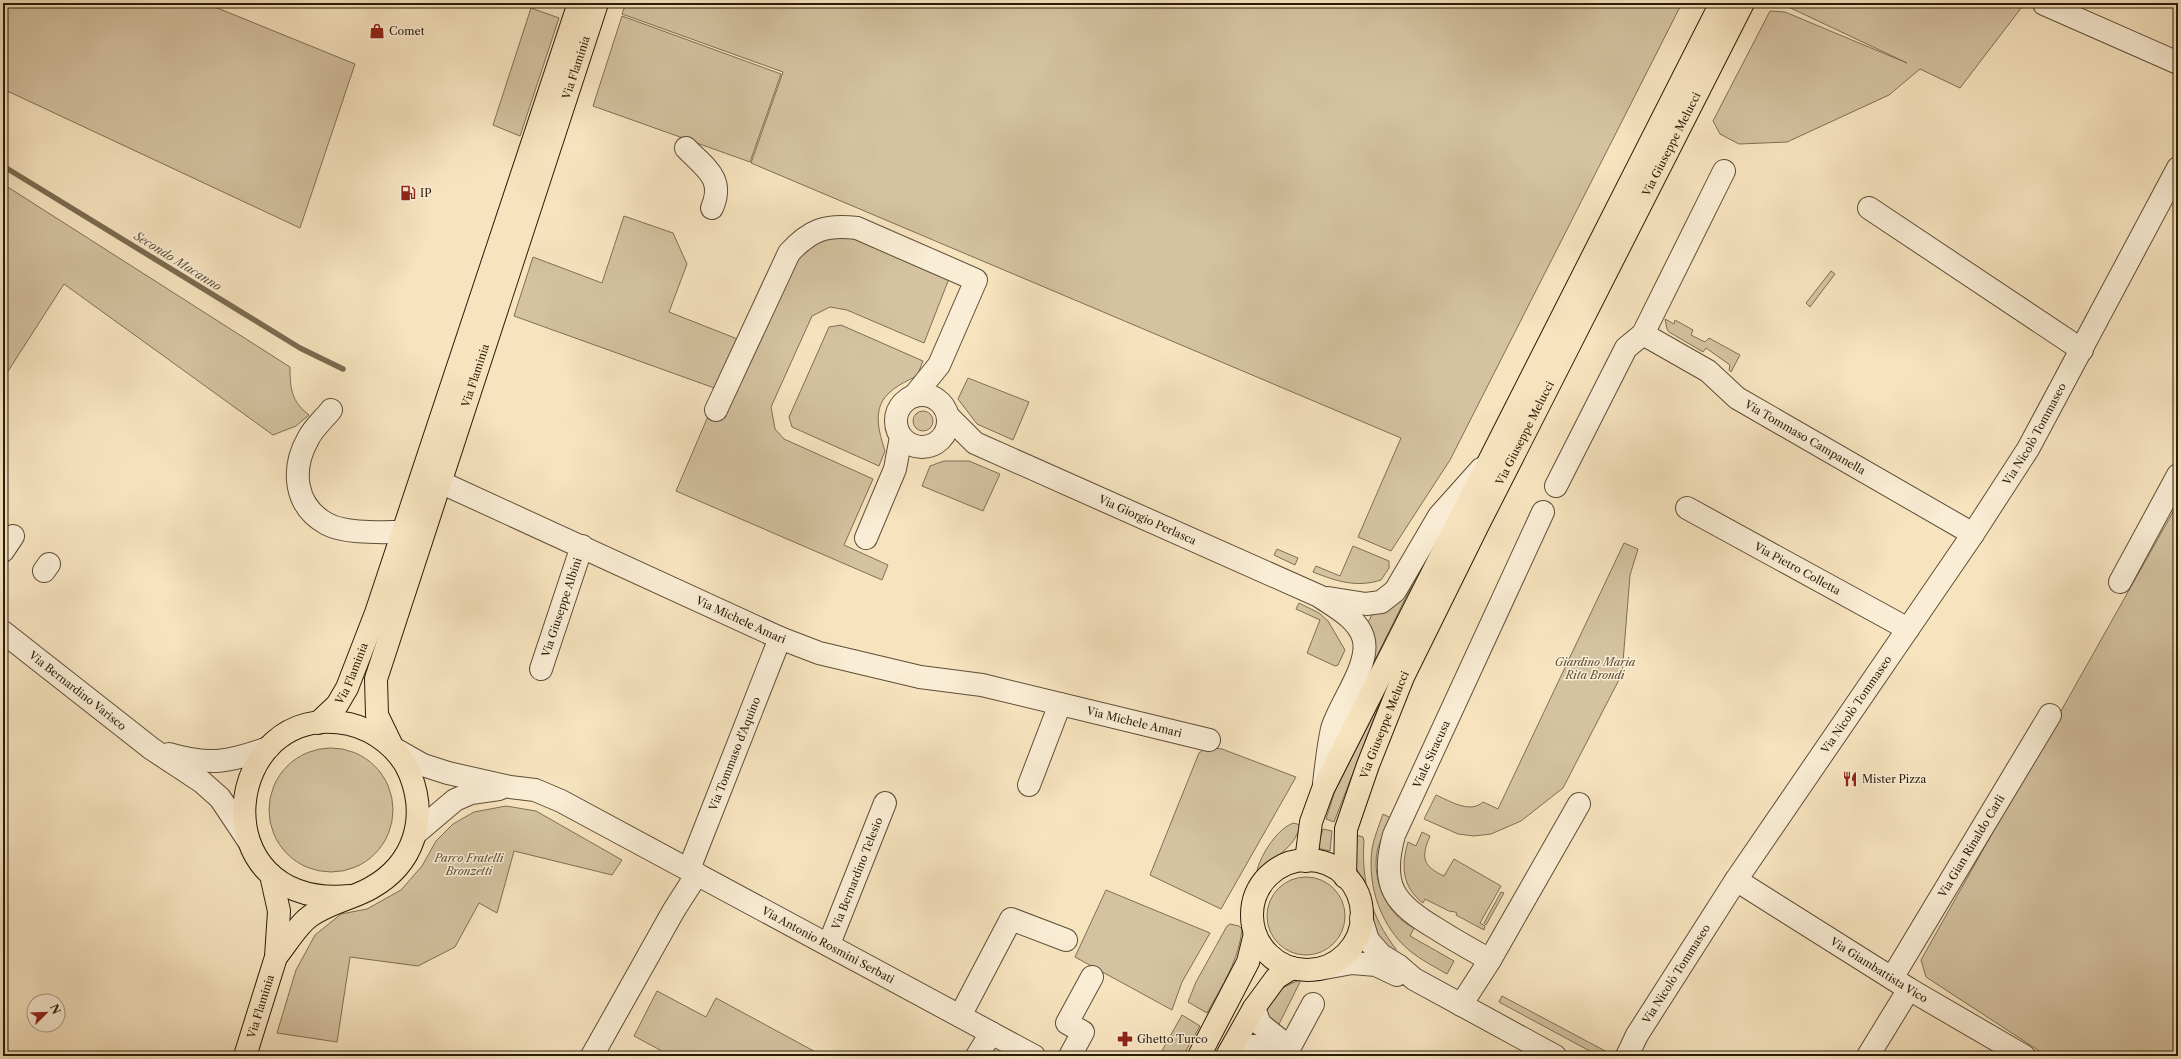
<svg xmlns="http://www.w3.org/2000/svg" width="2181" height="1059" viewBox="0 0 2181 1059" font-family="'Libre Caslon Text',serif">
  <rect width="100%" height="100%" fill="#f7e4bf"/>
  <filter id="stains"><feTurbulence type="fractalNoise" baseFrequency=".005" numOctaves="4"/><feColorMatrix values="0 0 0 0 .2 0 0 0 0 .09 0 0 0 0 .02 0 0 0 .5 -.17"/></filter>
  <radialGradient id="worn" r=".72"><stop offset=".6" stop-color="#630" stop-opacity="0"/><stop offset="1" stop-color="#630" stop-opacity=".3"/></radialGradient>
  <g fill="#d4c2a0" stroke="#7f6f54">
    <polygon points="3,3 205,3 355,64 300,228 3,89"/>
    <polygon points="626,3 1682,3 1450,460 1391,551 1358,537 1401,438 751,163 783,72 622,14"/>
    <polygon points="1780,3 2025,3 1960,88 1920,69 1889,95 1787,142 1739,144 1720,134 1713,121 1770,11 1785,12 1907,63"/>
    <polygon points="531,8 559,18 520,136 493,125"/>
    <polygon points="622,16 781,74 750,162 593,106"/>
    <path d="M3,184L290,367C290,388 291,401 309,415L296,426L273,435L64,284L3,379Z"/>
    <polygon points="624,216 673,233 687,264 669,312 740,340 717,389 514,316 533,257 602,283"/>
    <polygon points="858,236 950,276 924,343 847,310 830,307 812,316 771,407 775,429 784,439 873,479 844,545 888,565 882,580 676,491 709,414 725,418 795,259 826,237"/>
    <polygon points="1831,271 1835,274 1810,307 1806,303"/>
    <polygon points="1665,319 1674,324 1675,320 1693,330 1691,335 1705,342 1709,338 1740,355 1731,372 1729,370 1730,365 1706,348 1703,352 1669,332 1667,329"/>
    <path d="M841,325L923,361L917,376C877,394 871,409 885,451L879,466L792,427L789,417L829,327Z"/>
    <polygon points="968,378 1029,402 1013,440 977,424 958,399"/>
    <circle cx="923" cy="421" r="10"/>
    <polygon points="944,461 969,461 1000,474 983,511 922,486 930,466"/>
    <polygon points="2178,503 2178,1056 2047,1056 1926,977 1921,960"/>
    <path d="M1624,543L1638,549L1630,575L1622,674L1563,788L1521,821L1491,834L1474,836L1458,834L1424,819L1436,795C1450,801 1470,814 1483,802L1498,809Z"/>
    <path d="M1353,546L1389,561V568L1381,580C1356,588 1336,581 1313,572L1316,566L1340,576Z"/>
    <polygon points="1277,549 1298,558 1295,565 1274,555"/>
    <polygon points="1428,553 1360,690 1366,627 1374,610"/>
    <polygon points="1299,603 1319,613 1328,621 1345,650 1338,665 1335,666 1307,653 1320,620 1296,609"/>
    <polygon points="1382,698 1334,822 1326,819 1335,791"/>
    <polygon points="1208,747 1222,749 1296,777 1221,909 1150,875 1199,753"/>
    <circle cx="331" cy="810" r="62"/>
    <polygon points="506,806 536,811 622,860 612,875 514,851 497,913 479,903 455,947 418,966 350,957 337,1042 277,1033 296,970 315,935 341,914 367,909 401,890 422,866 436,841 453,824 474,812"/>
    <path d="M1383,814L1391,818C1387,829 1379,841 1377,852C1372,881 1387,915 1414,928L1410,936L1454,961L1447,974C1435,967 1421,960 1410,951C1381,927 1367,886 1372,849C1374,837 1379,826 1383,814Z"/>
    <path d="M1294,823L1300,825C1295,849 1274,857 1257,871C1260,856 1278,827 1294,823Z"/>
    <polygon points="1323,829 1332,831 1330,851 1317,848"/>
    <path d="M1422,832L1430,836C1421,857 1422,866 1444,876L1454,859L1501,886L1480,923L1485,926L1484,930L1456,915L1457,913L1452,911L1451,912L1425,899L1423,903C1402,887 1401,866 1408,842L1416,846Z"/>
    <path d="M1356,835L1363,837L1364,841C1361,881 1371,917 1396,949L1395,954L1383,946L1370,920L1368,898L1356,867Z"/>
    <circle cx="1306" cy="916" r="39"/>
    <polygon points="1106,890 1210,933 1182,982 1172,1010 1075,957"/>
    <polygon points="1501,892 1504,893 1486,925 1484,923"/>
    <path d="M1230,924L1239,926L1242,929C1239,960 1222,986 1207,1013L1188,1002L1196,982L1227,926Z"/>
    <path d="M1301,980L1277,1028L1266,1015C1267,997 1285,984 1301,980Z"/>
    <polygon points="657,991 706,1017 716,998 823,1056 671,1056 634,1036"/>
    <polygon points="1502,996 1609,1053 1608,1056 1599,1056 1499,1002"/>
    <polygon points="1182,1015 1200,1026 1183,1056 1159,1056"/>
  </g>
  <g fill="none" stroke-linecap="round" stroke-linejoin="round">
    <polyline stroke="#7b6b51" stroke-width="5.5" points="3,166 300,348 343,369"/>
    <g stroke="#5d4e36" stroke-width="24">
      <g id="minor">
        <polyline points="2044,4 2178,63"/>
        <path d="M686,148C705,168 725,178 712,208"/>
        <polyline points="1869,208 2082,350"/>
        <path id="s1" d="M1643,334L1708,371L1737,398L1973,534"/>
        <circle cx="922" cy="421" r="26"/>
        <path d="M331,410C324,419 313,428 308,439C291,469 294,506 327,524C346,534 381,532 402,532"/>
        <path d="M716,410L789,253C810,230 826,224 857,228L976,280L939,365L914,396"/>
        <path id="s2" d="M948,416L975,443L1319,596C1335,607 1357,618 1363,637C1372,663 1339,704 1332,729C1328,747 1326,766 1324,784"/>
        <path id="s3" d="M440,482L780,638L819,653L920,677L982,685L1209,740"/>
        <polyline points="1556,486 1626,348 1643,334 1724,171"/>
        <path id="s4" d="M1687,508L1908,629"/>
        <polyline points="866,538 895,469 901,437"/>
        <polyline points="3,551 13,536"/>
        <polyline points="44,571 49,564"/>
        <polyline points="2120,582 2178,475"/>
        <polyline points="1328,598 1366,604 1381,602 1395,591 1439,516 1481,469"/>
        <path id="s5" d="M3,632L152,749L202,782L220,798L248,840"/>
        <path id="s6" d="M541,669L582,546"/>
        <path id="s7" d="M393,748L423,765L448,773L510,787L535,790L561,801L1034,1056"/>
        <path d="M169,754C210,766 229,762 268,748"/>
        <polyline points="1029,785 1060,704"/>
        <polyline points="416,833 455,800 471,793 499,789"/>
        <path id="s8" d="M689,869L780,638"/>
        <path id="s9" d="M1736,880L1909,989L2024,1056"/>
        <polyline points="1361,918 1368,940 1381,955 1399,966 1414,979 1555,1056"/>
        <path id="s10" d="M829,944L885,803"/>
        <path id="s11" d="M1490,960C1472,950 1454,940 1437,929C1394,904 1380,886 1394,835L1543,512"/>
        <polyline points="1319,969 1352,963 1376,965 1397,975"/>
        <path id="s12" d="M1892,978L2050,715"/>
        <polyline points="1461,1005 1490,960 1579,804"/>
        <polyline points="1254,1008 1260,1024 1289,1047"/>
        <polyline points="960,1016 1011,919 1066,940"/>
        <path d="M1230,1051C1246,1046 1261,1041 1274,1056"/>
        <polyline points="592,1056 674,910 697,874"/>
        <polyline points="977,1056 991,1033"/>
        <polyline points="1070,1056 1083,1032 1067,1023 1092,977"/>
        <polyline points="1285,1056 1313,1004"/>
        <path id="s13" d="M1627,1056L1637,1035L1736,880L1973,534L2028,449L2178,168"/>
        <polyline points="1868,1056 1909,989"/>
      </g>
    </g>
    <g stroke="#2a1c08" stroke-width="24">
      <g id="major">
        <path id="s14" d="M318,723L337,705L347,688L376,613L579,3"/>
        <path id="s15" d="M393,748L377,715L376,679L597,3"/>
        <circle cx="1307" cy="915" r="55"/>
        <polyline points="1306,861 1311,822 1323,789 1721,3"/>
        <path id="s16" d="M1345,877L1346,829L1368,765L1403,677L1479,523L1743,3"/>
        <path d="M276,957C286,945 297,926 309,917C327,903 352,899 371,888C414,864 428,819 410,774C400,749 375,730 349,724C222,698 197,910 350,896"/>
        <path id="s17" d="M245,1056L276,957L279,911L271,875"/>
        <polyline points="1199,1056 1248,962 1255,934"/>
        <polyline points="1227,1056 1254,1008 1276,978 1292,968"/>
      </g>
    </g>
    <use href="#minor" stroke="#faedd5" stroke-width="22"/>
    <use href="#major" stroke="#f7e4bf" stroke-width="22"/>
  </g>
  <defs>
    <g id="shop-bare" transform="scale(1.2)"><path d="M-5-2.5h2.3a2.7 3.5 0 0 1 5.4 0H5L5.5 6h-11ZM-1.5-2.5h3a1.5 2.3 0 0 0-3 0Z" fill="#8f2418" stroke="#faedd5" stroke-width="2.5" paint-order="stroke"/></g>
    <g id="fuel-bare" transform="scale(1.2)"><path d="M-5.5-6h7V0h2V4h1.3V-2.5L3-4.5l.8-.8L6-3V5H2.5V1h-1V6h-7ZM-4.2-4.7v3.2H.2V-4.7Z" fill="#8f2418" stroke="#faedd5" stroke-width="2.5" paint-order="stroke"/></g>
    <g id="restaurant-bare" transform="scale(1.2)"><path d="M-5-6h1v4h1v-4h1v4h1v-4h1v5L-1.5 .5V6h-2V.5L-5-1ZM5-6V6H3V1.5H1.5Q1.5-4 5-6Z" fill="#8f2418" stroke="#faedd5" stroke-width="2.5" paint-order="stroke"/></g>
    <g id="pharmacy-bare" transform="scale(1.2)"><path d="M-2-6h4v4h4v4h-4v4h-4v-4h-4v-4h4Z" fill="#8f2418" stroke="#faedd5" stroke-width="2.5" paint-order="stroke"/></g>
  </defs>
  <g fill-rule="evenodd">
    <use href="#shop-bare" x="377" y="31"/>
    <use href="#fuel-bare" x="408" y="193"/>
    <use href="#restaurant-bare" x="1850" y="779"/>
    <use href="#pharmacy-bare" x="1125" y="1039"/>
  </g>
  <g text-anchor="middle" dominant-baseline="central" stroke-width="3" stroke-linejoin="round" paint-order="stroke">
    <g font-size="11" fill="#2a1c08" stroke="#faedd5" text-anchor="start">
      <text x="389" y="31">Comet</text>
      <text x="420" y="193">IP</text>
      <text x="1862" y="779">Mister Pizza</text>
      <text x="1137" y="1039">Ghetto Turco</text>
    </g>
    <g font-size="11" fill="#2a1c08" stroke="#faedd5">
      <text stroke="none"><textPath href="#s15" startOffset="716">Via Flaminia</textPath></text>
      <text stroke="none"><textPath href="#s16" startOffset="807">Via Giuseppe Melucci</textPath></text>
      <text stroke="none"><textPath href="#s15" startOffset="392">Via Flaminia</textPath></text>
      <text stroke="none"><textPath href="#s16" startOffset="483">Via Giuseppe Melucci</textPath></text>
      <text stroke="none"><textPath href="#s13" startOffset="744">Via Nicolò Tommaseo</textPath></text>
      <text stroke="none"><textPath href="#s1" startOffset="193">Via Tommaso Campanella</textPath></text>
      <text stroke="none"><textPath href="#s2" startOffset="227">Via Giorgio Perlasca</textPath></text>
      <text stroke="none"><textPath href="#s4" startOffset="126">Via Pietro Colletta</textPath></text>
      <text stroke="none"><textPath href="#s6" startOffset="65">Via Giuseppe Albini</textPath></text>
      <text stroke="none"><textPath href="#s3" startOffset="331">Via Michele Amari</textPath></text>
      <text stroke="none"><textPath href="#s14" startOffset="61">Via Flaminia</textPath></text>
      <text stroke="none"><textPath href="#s5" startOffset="95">Via Bernardino Varisco</textPath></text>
      <text stroke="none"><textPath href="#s13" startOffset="420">Via Nicolò Tommaseo</textPath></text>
      <text stroke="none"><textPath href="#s3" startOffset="739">Via Michele Amari</textPath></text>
      <text stroke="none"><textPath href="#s16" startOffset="159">Via Giuseppe Melucci</textPath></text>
      <text stroke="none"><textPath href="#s8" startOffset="124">Via Tommaso d'Aquino</textPath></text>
      <text stroke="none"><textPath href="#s11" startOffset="266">Viale Siracusa</textPath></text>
      <text stroke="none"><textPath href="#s12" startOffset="154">Via Gian Rinaldo Carli</textPath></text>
      <text stroke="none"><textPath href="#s10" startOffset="76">Via Bernardino Telesio</textPath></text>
      <text stroke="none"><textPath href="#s7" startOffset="481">Via Antonio Rosmini Serbati</textPath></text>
      <text stroke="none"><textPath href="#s9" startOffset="169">Via Giambattista Vico</textPath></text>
      <text stroke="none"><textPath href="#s13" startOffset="96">Via Nicolò Tommaseo</textPath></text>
      <text stroke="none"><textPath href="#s17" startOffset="52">Via Flaminia</textPath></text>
    </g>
    <g font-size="11" font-style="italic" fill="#5d4e36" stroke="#faedd5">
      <text x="1595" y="662">Giardino Maria<tspan x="1595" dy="13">Rita Brondi</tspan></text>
      <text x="469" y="858">Parco Fratelli<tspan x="469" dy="13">Bronzetti</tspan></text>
    </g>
    <g font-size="12" font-style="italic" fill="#605138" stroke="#faedd5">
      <text transform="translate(178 261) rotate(32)">Secondo Macanno</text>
    </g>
  </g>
  <rect width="2181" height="1059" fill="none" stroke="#f7e4bf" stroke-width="16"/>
  <rect x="4" y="4" width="2173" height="1051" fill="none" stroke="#2a1c08" stroke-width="2"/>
  <rect x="8" y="8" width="2165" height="1043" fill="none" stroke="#2a1c08"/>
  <g transform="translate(46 1013) rotate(67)"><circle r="19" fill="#faedd5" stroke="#a79983"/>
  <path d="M0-3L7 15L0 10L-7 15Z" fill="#8f2418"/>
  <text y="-6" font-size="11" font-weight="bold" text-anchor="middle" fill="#2a1c08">N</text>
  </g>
  <rect width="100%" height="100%" filter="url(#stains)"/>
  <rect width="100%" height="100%" fill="url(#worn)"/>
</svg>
